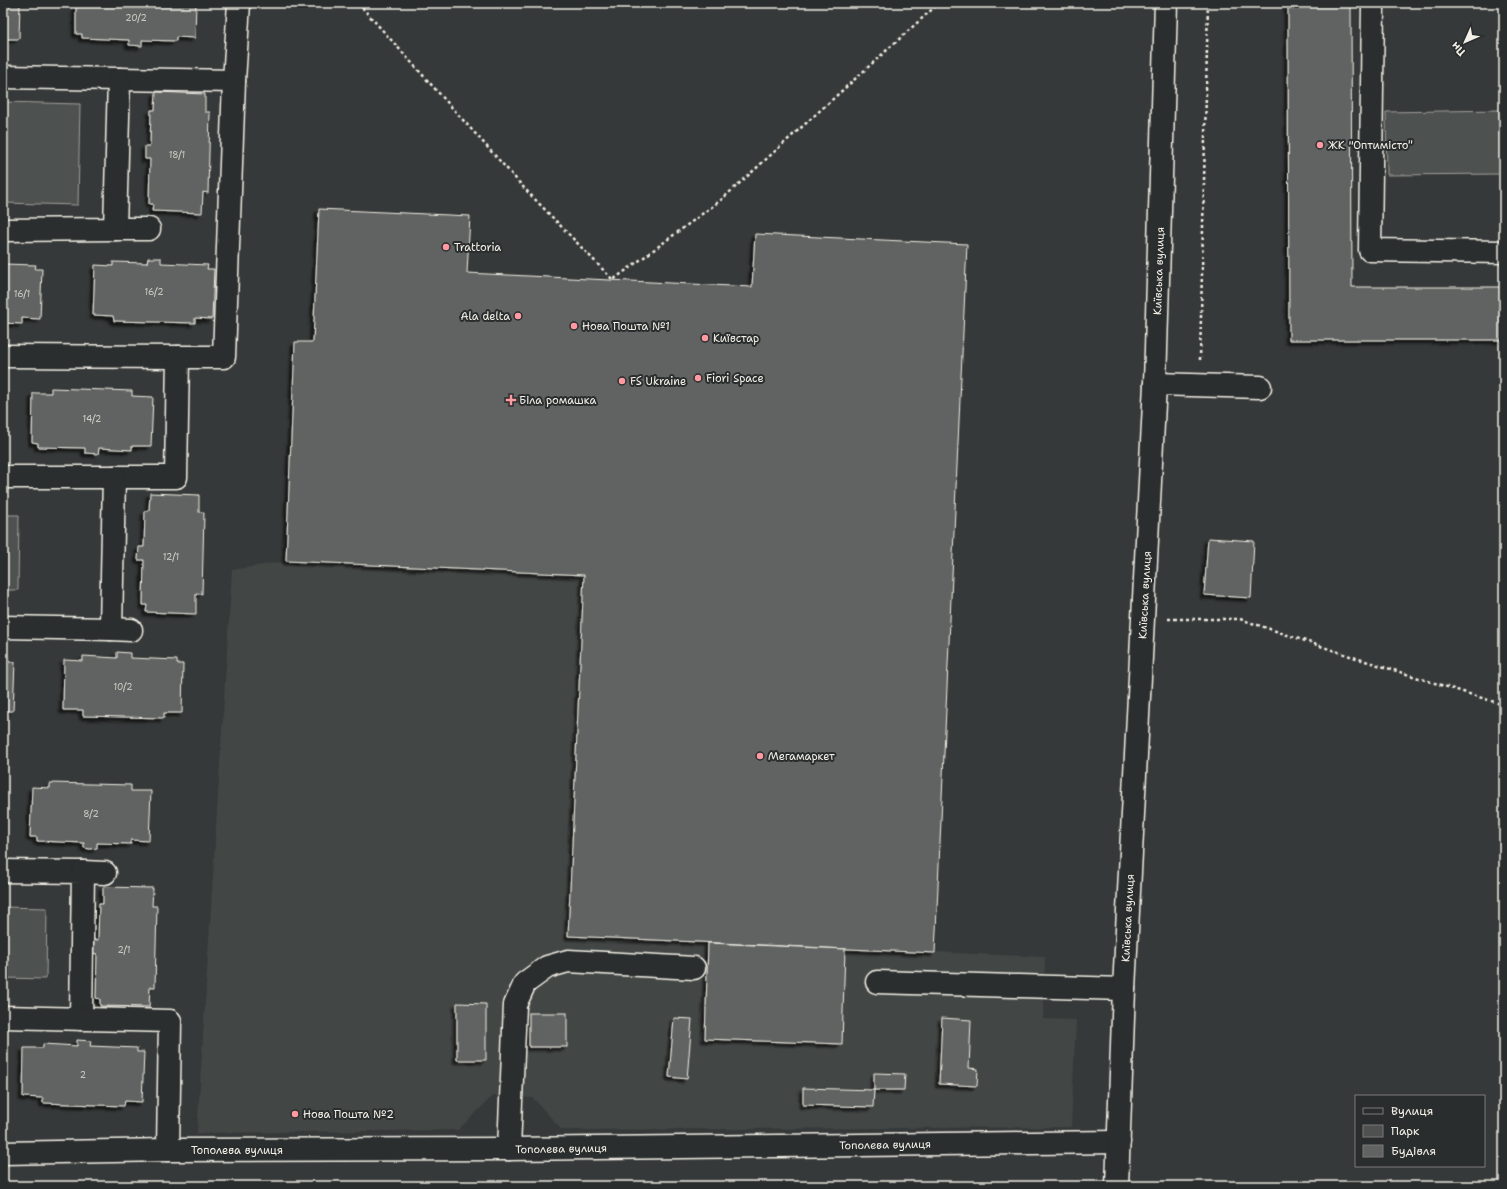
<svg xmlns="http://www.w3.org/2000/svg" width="1507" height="1189" viewBox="0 0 1507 1189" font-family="'Shantell Sans',sans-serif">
  <defs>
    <filter id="shadow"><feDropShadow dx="-3.5" dy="3.5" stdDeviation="1" flood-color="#0009"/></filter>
  </defs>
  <rect width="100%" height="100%" fill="#363939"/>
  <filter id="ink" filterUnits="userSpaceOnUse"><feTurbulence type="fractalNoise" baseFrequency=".025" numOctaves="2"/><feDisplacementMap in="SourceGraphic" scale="8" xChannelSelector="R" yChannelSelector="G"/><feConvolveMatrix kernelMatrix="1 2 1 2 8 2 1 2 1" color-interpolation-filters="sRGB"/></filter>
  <g filter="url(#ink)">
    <polygon fill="#434645" points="286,561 584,575 568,936 1045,957 1043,1019 1076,1020 1071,1127 562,1130 533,1098 493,1096 458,1130 197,1133 232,570"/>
    <g fill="#4e514f" stroke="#a1a19c">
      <polygon points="3,102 80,104 78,205 3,203"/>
      <polygon points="1499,110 1500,174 1387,175 1386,112"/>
      <polygon points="3,515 19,515 18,590 3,590"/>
      <polygon points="3,907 47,908 46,979 3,978"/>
    </g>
    <g fill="#616362" stroke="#f4f1e8" filter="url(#shadow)">
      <polygon points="3,3 20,3 19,39 3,39"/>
      <polygon points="76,3 196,3 195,38 176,37 176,41 142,40 142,46 129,45 129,40 82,38 82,34 76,34"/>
      <polygon points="1288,3 1351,3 1352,287 1504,287 1504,340 1289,340"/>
      <polygon points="156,92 205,94 205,112 210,112 208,193 203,192 202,213 152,211 153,204 149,204 150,159 145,159 145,146 150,146 151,110 155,110"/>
      <polygon points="319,209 470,216 467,273 752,287 755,234 967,244 935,953 568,936 584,575 286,561 295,342 313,342"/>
      <polygon points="148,258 161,258 161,263 208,265 207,269 214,269 212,319 195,318 195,323 114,321 113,316 93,315 95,265 113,266 113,262 147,263"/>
      <polygon points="3,264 36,265 35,269 42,269 40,319 22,318 22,324 3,323"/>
      <polygon points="51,388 132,391 132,396 153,397 151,446 132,446 132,450 99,448 98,454 85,453 85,448 38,447 38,443 32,442 33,393 51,393"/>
      <polygon points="150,493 199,495 199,512 204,513 202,594 196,594 196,614 146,612 147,605 143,605 144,560 138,560 139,547 144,547 145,511 149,511"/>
      <polygon points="1208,538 1254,541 1251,598 1204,595"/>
      <polygon points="117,652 130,653 130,658 177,660 177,664 183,664 182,713 164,713 164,718 83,716 83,710 63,710 64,660 83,661 83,656 117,658"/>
      <polygon points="3,657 8,657 8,662 15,662 13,711 3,711"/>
      <polygon points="50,783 131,785 131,791 151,791 149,841 131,840 131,844 97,843 97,848 90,849 84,848 84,843 37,841 37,837 30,837 32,787 50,788"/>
      <polygon points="103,887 153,888 152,906 157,906 155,987 150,987 149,1007 100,1006 100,999 96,998 97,954 92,953 92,940 98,940 99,904 103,904"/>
      <polygon points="708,943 845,949 842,1044 705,1039"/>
      <polygon points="457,1003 486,1004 486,1060 457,1060"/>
      <rect x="529" y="1013" width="38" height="34"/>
      <polygon points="674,1018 692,1019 687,1079 669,1077"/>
      <polygon points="942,1018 971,1020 969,1068 978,1069 977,1086 939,1084"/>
      <polygon points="77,1040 91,1041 90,1046 137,1048 137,1052 144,1052 142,1102 125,1101 124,1106 43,1103 43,1098 23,1097 24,1048 43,1048 43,1044 77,1046"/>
      <polygon points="874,1073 905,1074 904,1090 874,1090"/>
      <polygon points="803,1088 874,1090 873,1107 803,1105"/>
      <polygon points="162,1182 162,1186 118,1186 118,1183"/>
    </g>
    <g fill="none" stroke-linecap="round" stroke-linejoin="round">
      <g stroke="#f4f1e8" stroke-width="25">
        <g id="minor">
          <polyline points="1373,3 1370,250 1504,252"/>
          <polyline points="3,77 234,81"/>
          <polyline points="115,229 149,229"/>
          <polyline points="3,230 115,229 119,79"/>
          <polyline points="3,356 178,357"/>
          <polyline points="1155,384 1260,387"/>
          <polyline points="3,477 176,477 178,357 224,357 234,81 239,3"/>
          <polyline points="3,627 111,629 114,477"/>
          <polyline points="111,629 131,630"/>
          <polyline points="3,871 83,872 81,1019"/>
          <polyline points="83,872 105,873"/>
          <polyline points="877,982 1124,989"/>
          <polyline points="3,1017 170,1021 168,1150"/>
          <polyline points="509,1149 515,1005 525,983 547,967 568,961 694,968"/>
          <polyline points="3,1153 168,1150 509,1149 1119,1142"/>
          <polyline points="1117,1186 1124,989 1155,384 1166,3"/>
        </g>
      </g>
      <g stroke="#f4f1e8" stroke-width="2.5" stroke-dasharray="3 3" stroke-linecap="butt">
        <polyline points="358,3 525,189 613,280 721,200 939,3"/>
        <polyline points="1200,360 1208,3"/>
        <polyline points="1168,619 1240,619 1362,660 1504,705"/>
      </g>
      <use href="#minor" stroke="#2a2d2e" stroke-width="22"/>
    </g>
  </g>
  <g fill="#ff9aa2" stroke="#2a2d2e" stroke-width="1.5">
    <circle cx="1320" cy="145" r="4"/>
    <circle cx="446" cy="247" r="4"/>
    <circle cx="518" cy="316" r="4"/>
    <circle cx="574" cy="326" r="4"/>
    <circle cx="705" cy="338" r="4"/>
    <circle cx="698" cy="378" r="4"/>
    <circle cx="622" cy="381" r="4"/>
    <path d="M509 394h4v4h4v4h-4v4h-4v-4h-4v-4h4z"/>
    <circle cx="760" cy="756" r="4"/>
    <circle cx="295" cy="1114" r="4"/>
  </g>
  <g text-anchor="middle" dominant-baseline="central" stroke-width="4" stroke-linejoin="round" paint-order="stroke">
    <g font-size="9" fill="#cfcec6">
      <text x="136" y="18">20/2</text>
      <text x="177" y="155">18/1</text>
      <text x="154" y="292">16/2</text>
      <text x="22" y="294">16/1</text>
      <text x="92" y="419">14/2</text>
      <text x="171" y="557">12/1</text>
      <text x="123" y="687">10/2</text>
      <text x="91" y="814">8/2</text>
      <text x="124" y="950">2/1</text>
      <text x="83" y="1075">2</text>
    </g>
    <g font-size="11" fill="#f4f1e8" stroke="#2a2d2e" text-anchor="start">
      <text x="1328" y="145">ЖК "Оптимісто"</text>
      <text x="454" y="247">Trattoria</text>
      <text x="510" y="316" text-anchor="end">Ala delta</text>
      <text x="582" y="326">Нова Пошта №1</text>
      <text x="713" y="338">Київстар</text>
      <text x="706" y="378">Fiori Space</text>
      <text x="630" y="381">FS Ukraine</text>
      <text x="519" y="400">Біла ромашка</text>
      <text x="768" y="756">Мегамаркет</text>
      <text x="303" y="1114">Нова Пошта №2</text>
    </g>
    <g font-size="11" fill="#f4f1e8" stroke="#2a2d2e">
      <text transform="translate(1159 271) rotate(-88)">Київська вулиця</text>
      <text transform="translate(1145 595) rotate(-87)">Київська вулиця</text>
      <text transform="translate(1128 918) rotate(-87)">Київська вулиця</text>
      <text transform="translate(885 1145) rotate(-1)">Тополева вулиця</text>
      <text transform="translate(561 1149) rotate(-1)">Тополева вулиця</text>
      <text x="237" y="1150">Тополева вулиця</text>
    </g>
  </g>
  <rect width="1507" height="1189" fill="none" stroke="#2a2d2e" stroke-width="16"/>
  <rect x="8" y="8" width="1491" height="1173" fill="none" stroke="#f4f1e8" stroke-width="1.5" filter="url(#ink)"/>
  <rect x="1355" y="1095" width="130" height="72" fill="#2a2d2e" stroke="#7b7b78"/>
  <rect x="1363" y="1108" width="20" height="6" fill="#2a2d2e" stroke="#7b7b78"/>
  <text x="1391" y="1115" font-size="12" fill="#f4f1e8">Вулиця</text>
  <rect x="1363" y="1125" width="20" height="12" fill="#4e514f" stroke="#7b7b78"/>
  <text x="1391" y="1135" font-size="12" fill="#f4f1e8">Парк</text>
  <rect x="1363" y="1145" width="20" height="12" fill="#616362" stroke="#7b7b78"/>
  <text x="1391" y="1155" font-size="12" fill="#f4f1e8">Будівля</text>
  <g transform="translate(1465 42) rotate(225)" stroke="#2a2d2e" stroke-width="3" paint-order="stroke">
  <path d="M0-3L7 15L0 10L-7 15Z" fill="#f4f1e8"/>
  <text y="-6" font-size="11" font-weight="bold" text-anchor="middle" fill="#f4f1e8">Пн</text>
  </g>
</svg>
